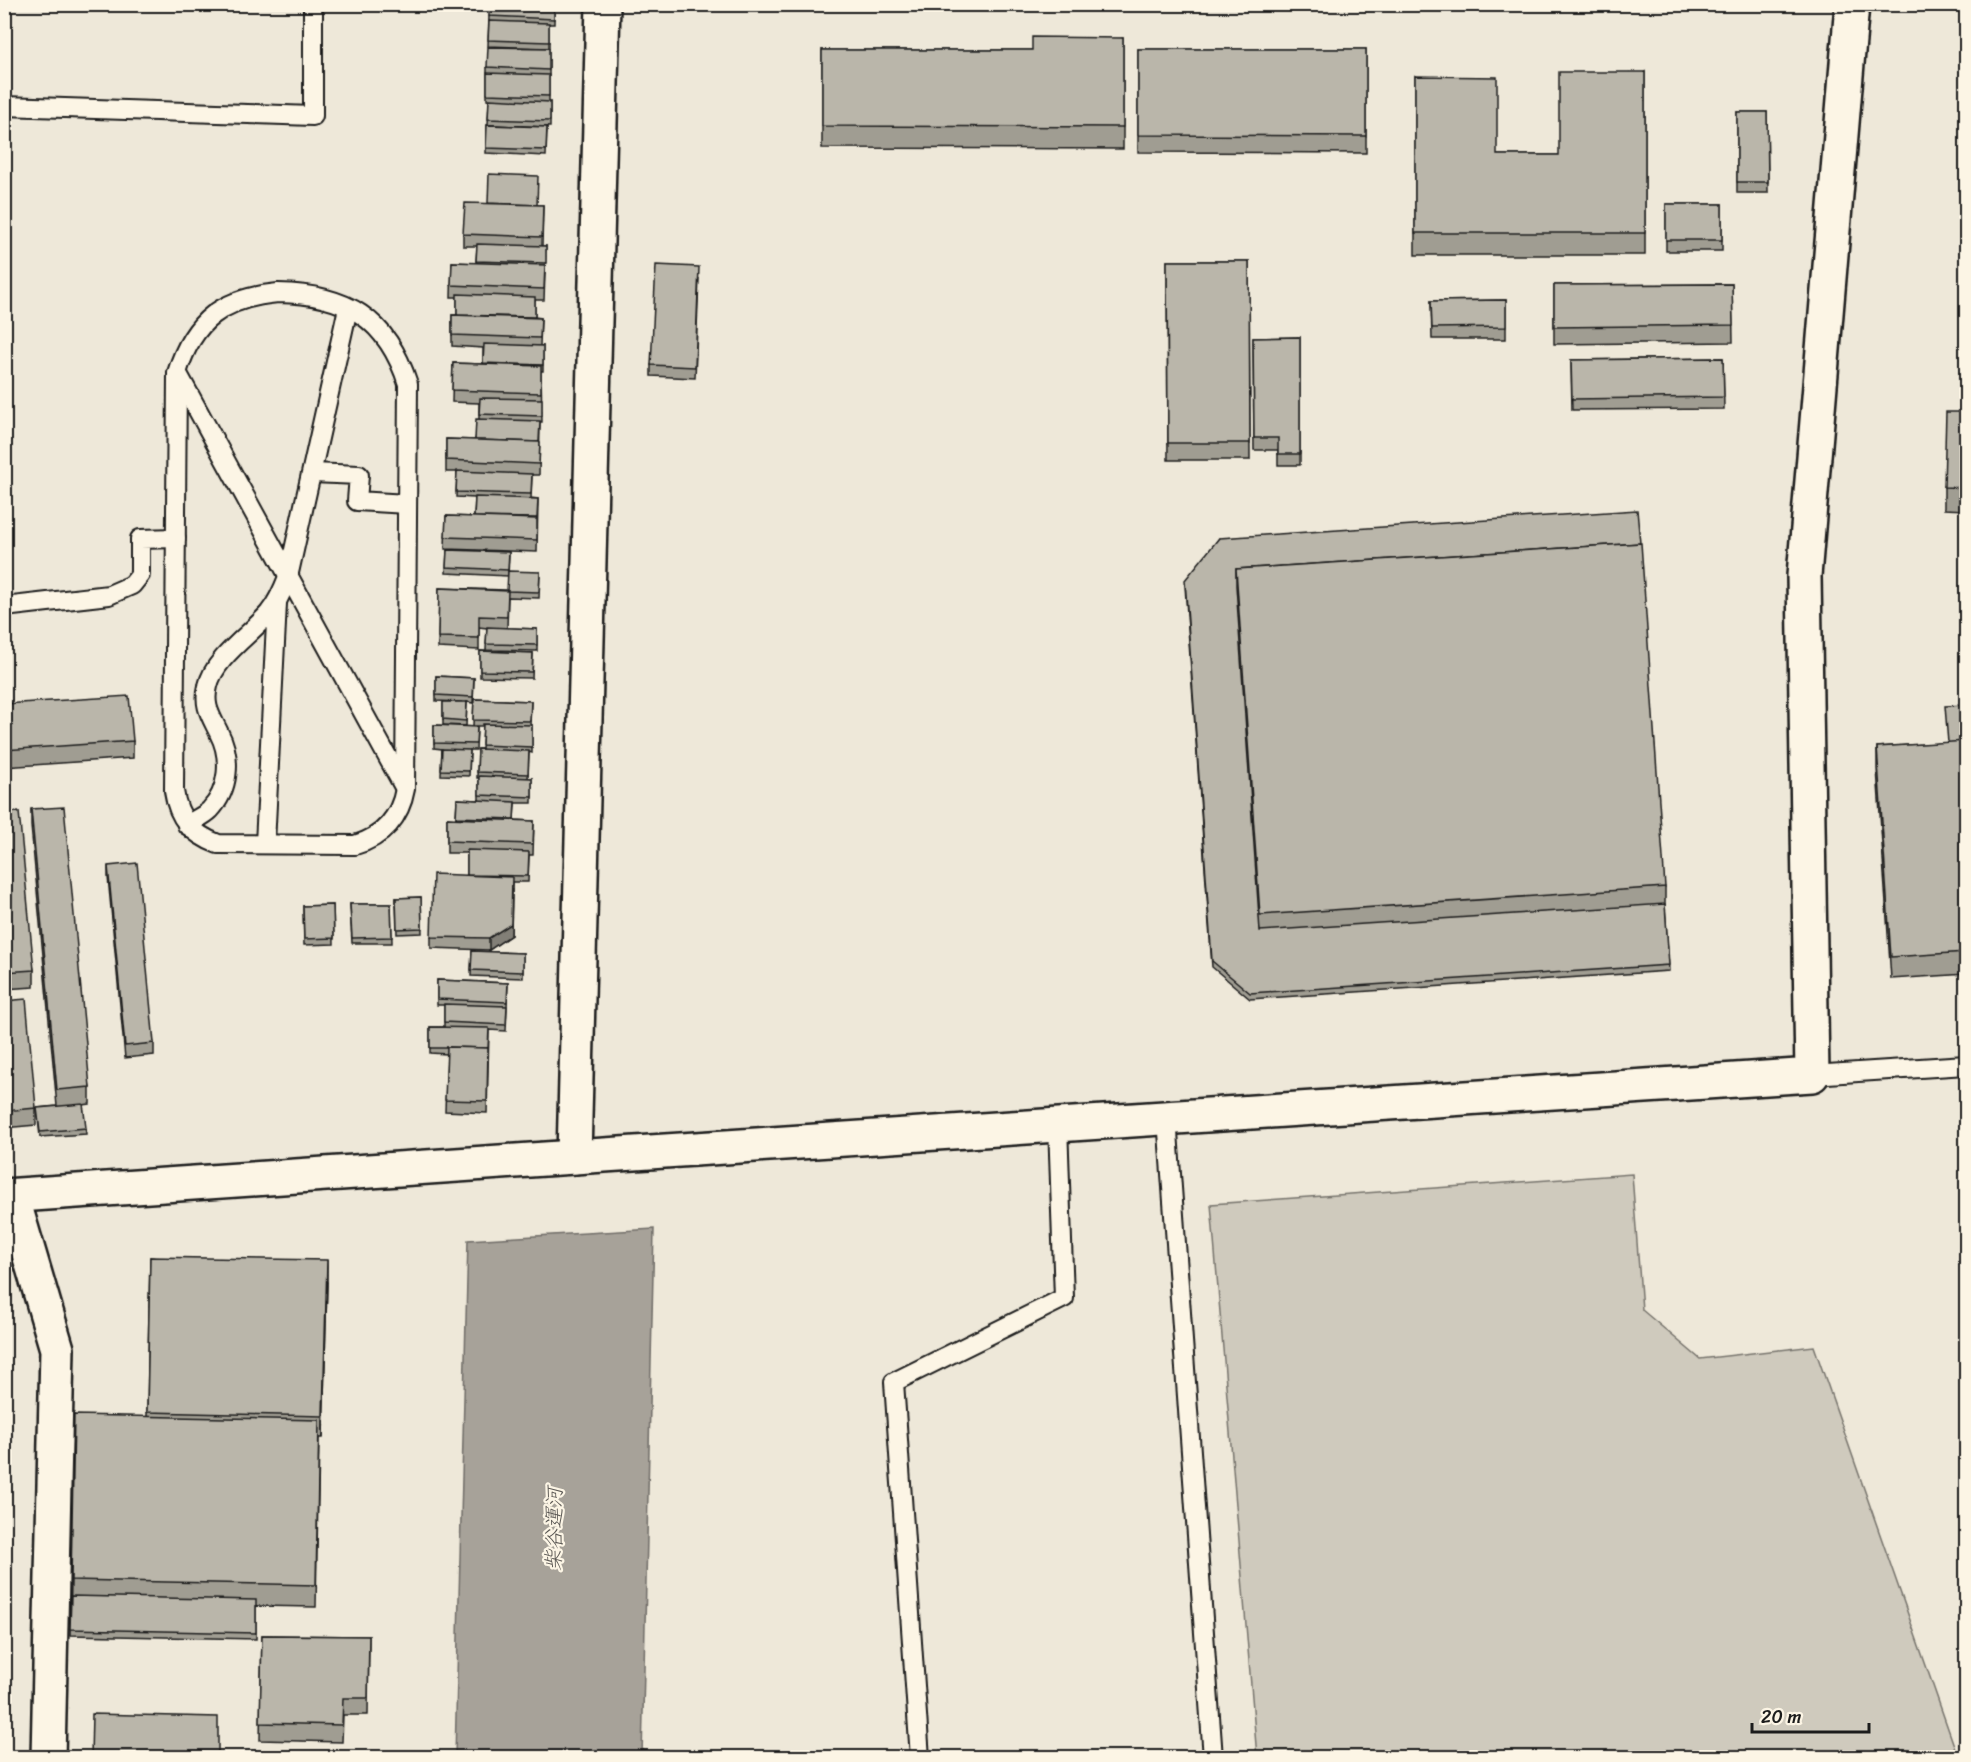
<svg xmlns="http://www.w3.org/2000/svg" width="1971" height="1762" viewBox="0 0 1971 1762" font-family="Sriracha,'Klee One',sans-serif">
  <rect width="100%" height="100%" fill="#eee8d9"/>
  <filter id="ink" filterUnits="userSpaceOnUse"><feTurbulence type="fractalNoise" baseFrequency=".0167" numOctaves="2"/><feDisplacementMap in="SourceGraphic" scale="12" xChannelSelector="R" yChannelSelector="G"/><feConvolveMatrix kernelMatrix="1 2 1 2 8 2 1 2 1" color-interpolation-filters="sRGB"/></filter>
  <g filter="url(#ink)">
    <polygon fill="#cfcabd" stroke="#76736c" stroke-width="1.5" points="1632,1174 1642,1310 1700,1359 1814,1346 1958,1757 1257,1757 1211,1204"/>
    <polygon fill="#a7a299" stroke="#6f6c67" stroke-width="1.5" points="654,1229 642,1757 455,1757 468,1240"/>
    <g fill="none" stroke-linecap="round" stroke-linejoin="round">
      <g stroke="#1c1c1c" stroke-width="22">
        <g id="service">
          <polyline points="4,106 313,116 313,4"/>
          <path d="M278,293C346,294 387,318 408,384L405,789C400,817 383,837 355,845L218,844C192,834 178,819 174,791L177,373C193,320 223,298 278,293Z"/>
          <polyline points="178,374 404,787"/>
          <polyline points="312,473 359,475 357,501 407,504"/>
          <polyline points="4,607 109,595 132,585 140,575 140,539 176,538"/>
          <path d="M187,825C194,820 204,816 210,810C229,790 232,758 219,733C211,716 203,706 208,686C214,658 251,634 269,613C278,602 283,590 288,577L348,308"/>
          <polyline points="265,844 277,603"/>
          <polyline points="1812,1075 1966,1065"/>
          <polyline points="1167,1118 1213,1758"/>
          <polyline points="920,1758 894,1382 1064,1298 1058,1125"/>
        </g>
      </g>
      <g stroke="#1c1c1c" stroke-width="38">
        <polyline id="minor" points="12,1196 57,1349 48,1758"/>
      </g>
      <g stroke="#1c1c1c" stroke-width="38">
        <g id="tertiary">
          <polyline points="574,1157 603,4"/>
          <polyline points="4,1196 574,1157 1812,1075 1804,576 1852,4"/>
        </g>
      </g>
      <use href="#service" stroke="#fcf5e5" stroke-width="18"/>
      <use href="#minor" stroke="#fcf5e5" stroke-width="33"/>
      <use href="#tertiary" stroke="#fcf5e5" stroke-width="33"/>
    </g>
    <g fill="#a09d92" stroke="#1c1c1c" stroke-width="1.5">
      <polygon points="554,4 554,24 549,24 549,48 488,46 489,16"/>
      <polygon points="1123,38 1123,149 822,148 822,50 1032,50"/>
      <polygon points="549,48 549,102 550,102 550,127 488,125 489,100 487,100 487,67"/>
      <polygon points="1138,49 1366,49 1366,153 1138,152"/>
      <polygon points="1645,72 1645,255 1415,255 1415,76 1497,155 1559,155"/>
      <polygon points="1737,112 1767,112 1768,193 1737,193"/>
      <polygon points="487,125 547,127 546,156 486,153"/>
      <rect x="1666" y="204" width="56" height="47"/>
      <polygon points="537,205 543,205 542,246 546,246 544,300 535,300 535,317 541,318 540,346 543,346 543,371 541,371 542,422 540,422 539,475 532,475 531,498 538,499 537,552 445,549 446,516 474,517 475,498 456,497 457,472 446,472 446,439 475,440 479,419 479,403 452,402 453,363 483,364 483,348 452,346 452,315 457,315 457,297 451,297 452,262 476,263 477,246 463,246 463,234"/>
      <polygon points="1167,261 1249,261 1250,460 1168,460"/>
      <polygon points="699,278 695,378 651,376 651,365"/>
      <polygon points="1732,284 1733,342 1554,344 1554,285"/>
      <polygon points="1506,300 1506,339 1432,339 1431,301"/>
      <polygon points="1300,337 1300,465 1278,465 1278,450 1254,450 1253,338"/>
      <polygon points="1723,358 1724,409 1572,410 1571,360"/>
      <polygon points="1966,412 1966,510 1944,509 1944,487"/>
      <polygon points="1219,538 1665,887 1665,904 1669,971 1250,999 1212,967 1185,586"/>
      <polygon points="447,550 509,552 508,576 446,573"/>
      <polygon points="540,572 539,598 508,597 507,628 537,629 537,651 486,650 487,628 479,627 479,650 438,648 439,588 507,590"/>
      <polygon points="480,651 533,653 532,678 480,677"/>
      <polygon points="436,676 474,678 473,703 467,702 466,726 443,725 443,702 462,702 436,701"/>
      <polygon points="474,699 531,701 530,725 532,725 532,753 529,752 528,778 532,778 532,803 515,803 514,820 534,821 533,855 529,855 528,882 512,882 511,935 489,950 431,948 431,937 467,876 467,853 447,853 447,818 456,819 457,799 479,800 479,778 477,778 478,749 482,749 483,726 473,726"/>
      <polygon points="4,704 133,741 133,758 4,767"/>
      <polygon points="1966,705 1966,974 1891,979 1877,769 1877,747 1947,743"/>
      <polygon points="434,725 477,727 476,750 470,750 469,776 441,775 442,749 434,748"/>
      <polygon points="31,809 90,1087 90,1104 83,1105 86,1134 40,1137 37,1108 57,1106 31,826"/>
      <polygon points="4,813 34,970 34,987 4,989"/>
      <polygon points="108,866 154,1043 154,1055 125,1058 108,877"/>
      <polygon points="421,897 422,933 397,934 396,898"/>
      <polygon points="350,904 391,904 392,943 352,943"/>
      <polygon points="333,905 334,944 304,945 303,906"/>
      <polygon points="472,951 523,953 523,978 471,976"/>
      <polygon points="437,980 508,983 506,1031 489,1030 487,1113 445,1111 447,1054 430,1053 430,1027 444,1027 444,1005 437,1005"/>
      <polygon points="4,1001 36,1108 36,1125 4,1128"/>
      <polygon points="150,1257 327,1282 323,1438 319,1438 316,1607 256,1606 256,1639 70,1635 71,1580 147,1416"/>
      <polygon points="262,1635 369,1636 368,1715 343,1715 342,1742 260,1740"/>
    </g>
    <g fill="#827f77" stroke="#1c1c1c" stroke-width="1.5">
      <polygon points="512,889 511,935 489,950 489,938"/>
      <polygon points="327,1260 327,1282 323,1438 323,1416"/>
    </g>
    <g fill="#bab6aa" stroke="#1c1c1c" stroke-width="1.5">
      <polygon points="489,4 554,4 554,19 489,16"/>
      <polygon points="489,21 549,23 549,42 488,40"/>
      <polygon points="1032,37 1123,38 1123,127 822,126 822,50 1032,50"/>
      <polygon points="488,47 549,48 549,70 487,67"/>
      <polygon points="1138,49 1366,49 1366,136 1138,135"/>
      <polygon points="1559,72 1645,72 1645,233 1415,233 1415,76 1497,77 1497,155 1559,155"/>
      <polygon points="487,73 549,75 549,96 487,94"/>
      <polygon points="489,99 550,102 550,121 488,119"/>
      <polygon points="1737,112 1767,112 1768,182 1737,182"/>
      <polygon points="487,125 547,127 546,150 486,148"/>
      <polygon points="489,174 538,176 537,205 488,203"/>
      <polygon points="465,203 543,205 542,237 463,234"/>
      <rect x="1666" y="204" width="56" height="36"/>
      <polygon points="477,244 546,246 546,263 476,261"/>
      <polygon points="1167,261 1249,261 1250,443 1168,443"/>
      <polygon points="452,262 545,265 544,289 451,285"/>
      <polygon points="656,265 699,267 695,367 651,365"/>
      <polygon points="1732,284 1733,325 1554,327 1554,285"/>
      <polygon points="457,294 535,297 535,317 457,315"/>
      <polygon points="1506,300 1506,327 1432,328 1431,301"/>
      <polygon points="452,315 541,318 540,338 452,335"/>
      <polygon points="1300,337 1300,454 1278,454 1278,438 1254,438 1253,338"/>
      <polygon points="484,344 543,346 543,365 483,363"/>
      <polygon points="1723,358 1724,397 1572,399 1571,360"/>
      <polygon points="453,363 541,366 541,393 452,390"/>
      <polygon points="480,398 542,399 542,416 479,414"/>
      <polygon points="1946,412 1966,412 1966,488 1944,487"/>
      <polygon points="476,419 540,421 539,442 475,440"/>
      <polygon points="446,439 540,442 539,464 446,460"/>
      <polygon points="457,471 532,474 531,494 456,492"/>
      <polygon points="475,497 538,499 537,518 474,517"/>
      <polygon points="1637,510 1640,543 1236,569 1236,586 1260,931 1665,904 1669,965 1250,993 1212,961 1185,580 1219,538"/>
      <polygon points="446,516 537,519 537,540 445,537"/>
      <polygon points="1641,543 1665,887 1260,915 1236,569"/>
      <polygon points="447,550 509,552 508,570 446,567"/>
      <polygon points="508,571 540,572 539,592 507,591"/>
      <polygon points="439,588 508,591 507,617 479,616 479,638 438,637"/>
      <polygon points="487,627 537,629 537,645 486,644"/>
      <polygon points="480,651 533,653 532,672 480,671"/>
      <polygon points="436,676 474,678 473,697 436,695"/>
      <polygon points="129,696 133,741 4,750 4,704"/>
      <polygon points="474,699 531,701 530,721 473,720"/>
      <polygon points="443,702 467,702 466,721 443,719"/>
      <polygon points="1966,705 1966,741 1948,743 1945,706"/>
      <polygon points="483,724 532,725 532,747 482,745"/>
      <polygon points="434,725 477,727 476,744 434,743"/>
      <polygon points="1966,741 1966,952 1891,957 1877,747"/>
      <polygon points="442,749 470,750 469,771 441,770"/>
      <polygon points="478,749 529,751 528,774 477,772"/>
      <polygon points="479,776 532,778 532,797 479,795"/>
      <polygon points="457,799 515,802 514,819 456,817"/>
      <polygon points="64,807 90,1087 57,1090 31,809"/>
      <polygon points="19,812 34,970 4,972 4,813"/>
      <polygon points="447,818 534,821 533,844 447,841"/>
      <polygon points="467,850 529,852 528,876 467,875"/>
      <polygon points="137,863 154,1043 125,1046 108,866"/>
      <polygon points="433,874 512,877 511,924 489,938 431,937"/>
      <polygon points="421,897 422,928 397,929 396,898"/>
      <polygon points="350,904 391,904 392,937 352,938"/>
      <polygon points="333,905 334,938 304,939 303,906"/>
      <polygon points="472,951 523,953 523,972 471,970"/>
      <polygon points="437,980 508,983 507,1002 437,999"/>
      <polygon points="26,999 36,1108 4,1111 4,1001"/>
      <polygon points="444,1004 507,1006 506,1025 444,1022"/>
      <polygon points="430,1027 489,1028 488,1049 488,1048 447,1047 447,1048 430,1048"/>
      <polygon points="447,1047 488,1048 487,1101 445,1100"/>
      <polygon points="83,1104 86,1128 40,1132 37,1108"/>
      <polygon points="150,1257 327,1260 323,1416 147,1412"/>
      <polygon points="74,1415 319,1420 316,1585 71,1580"/>
      <polygon points="71,1596 256,1600 256,1633 70,1629"/>
      <polygon points="262,1635 369,1636 368,1698 343,1698 342,1725 260,1723"/>
      <polygon points="92,1714 218,1717 218,1758 91,1758"/>
    </g>
  </g>
  <g text-anchor="middle" dominant-baseline="central" stroke-width="4.5" stroke-linejoin="round" paint-order="stroke">
    <g font-size="21" font-style="italic" fill="#5b5854" stroke="#fcf5e5">
      <text transform="translate(554 1529) rotate(-89)">柴谷運河</text>
    </g>
  </g>
  <rect width="1971" height="1762" fill="none" stroke="#fcf5e5" stroke-width="24"/>
  <rect x="12" y="12" width="1947" height="1738" fill="none" stroke="#1c1c1c" stroke-width="2" filter="url(#ink)"/>
  <path d="M1752 1723v9h117v-9" fill="none" stroke="#1c1c1c" stroke-width="3"/>
  <text x="1761" y="1723" font-size="18" fill="#1c1c1c" stroke="#fcf5e5" stroke-width="4.5" paint-order="stroke">20 m</text>
</svg>
